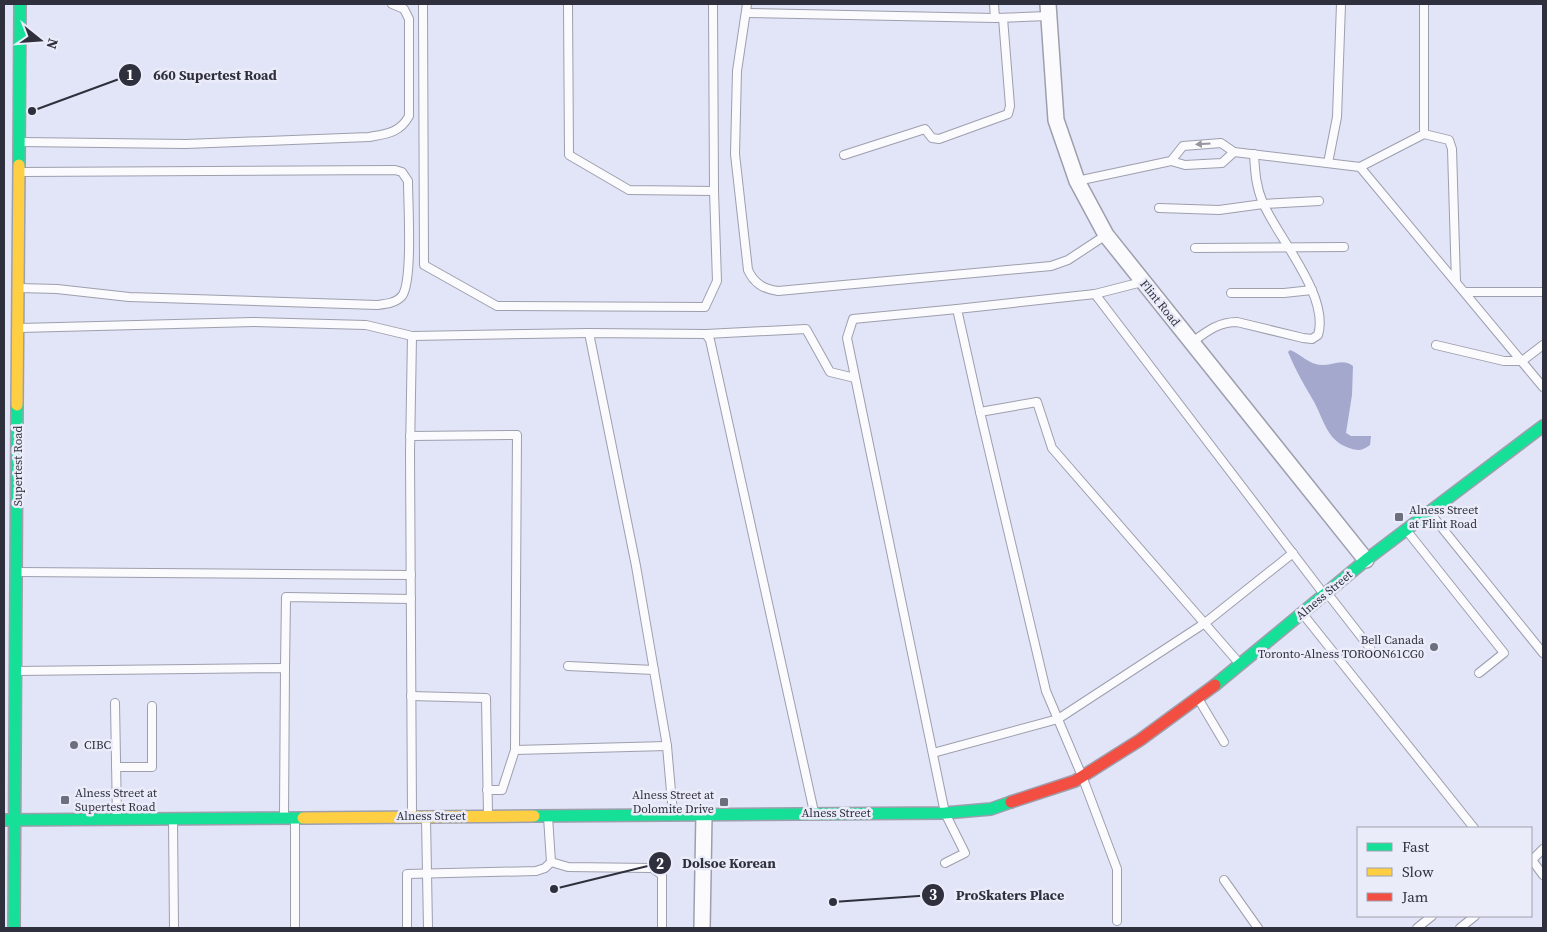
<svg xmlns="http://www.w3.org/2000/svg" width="1547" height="932" viewBox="0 0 1547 932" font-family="'Source Serif 4',serif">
  <rect width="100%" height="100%" fill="#e2e4f7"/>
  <path fill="#a5a8cd" d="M1290,350C1301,354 1309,365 1322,365C1333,365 1343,358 1353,366L1352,395L1346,433L1351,436H1371L1370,445C1362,451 1358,451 1349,448C1326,440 1324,419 1313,400C1303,383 1296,371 1288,352Z"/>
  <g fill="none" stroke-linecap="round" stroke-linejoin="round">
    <g stroke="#9d9fad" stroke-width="10">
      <g id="lane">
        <polyline points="423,4 424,265 497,306 705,307 717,281 714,191 713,4"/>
        <polyline points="568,4 569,155 629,190 714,191"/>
        <path d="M747,4L737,71L735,154L748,270C754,283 763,289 778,291L1051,266L1068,260L1106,235"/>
        <polyline points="994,4 995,18 1048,16"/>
        <polyline points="746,13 995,18"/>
        <polyline points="1424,134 1449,140 1452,149 1456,282"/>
        <path d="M20,142L186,144L369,137C386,134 400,133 409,116V19L404,9L392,4"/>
        <polyline points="1234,152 1360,167 1543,387"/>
        <polyline points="844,155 925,129 932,138 939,139 1008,114 1010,106 1003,18"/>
        <polyline points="1328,163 1337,117 1341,4"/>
        <polyline points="1360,167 1424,134 1424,4"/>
        <polyline points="1077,181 1171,161 1185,165 1222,163 1234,152 1221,143 1183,146 1171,161"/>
        <polyline points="1159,208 1219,210 1263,204 1319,201"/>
        <polyline points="1195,248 1344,247"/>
        <path d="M19,288L57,289L129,297L377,305C386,304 396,303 402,296C413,281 408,204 408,181L402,172L395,170L21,172"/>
        <polyline points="1465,292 1543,292"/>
        <polyline points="1231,293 1284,293 1312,290"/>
        <polyline points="1095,294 1142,282"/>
        <polyline points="20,328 253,322 366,325 412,336 410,453 412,816"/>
        <polyline points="706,334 806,329 830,372 855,378"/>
        <polyline points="412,336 589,333"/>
        <path d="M1191,343C1206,332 1218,322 1237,322L1303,338L1312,339L1318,335C1330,296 1278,238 1263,203C1256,187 1255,172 1254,154"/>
        <polyline points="1436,345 1504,361 1522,361 1543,345"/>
        <polyline points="980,412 957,309 1095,294 1323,593"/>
        <polyline points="410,436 517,435 515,750 667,746"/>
        <polyline points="1430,513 1543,653"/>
        <polyline points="1407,531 1504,653 1479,673"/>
        <polyline points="18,572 411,575"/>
        <polyline points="1328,594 1370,648"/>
        <polyline points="1302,613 1474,828"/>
        <polyline points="568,666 654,670"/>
        <polyline points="285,668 286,597 411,599"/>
        <polyline points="17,671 285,668 284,816"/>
        <polyline points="411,696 486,698 488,814"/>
        <polyline points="1199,700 1224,742"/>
        <polyline points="115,703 117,818"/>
        <polyline points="933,753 1058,719 1205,623 1293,553"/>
        <polyline points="116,767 152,767 152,706"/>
        <polyline points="487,790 502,790 515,750"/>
        <polyline points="673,814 667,746 636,566 589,333 706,334 710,340 814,812"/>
        <polyline points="426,818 428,928"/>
        <polyline points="295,819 295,928"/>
        <polyline points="173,820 174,928"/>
        <polyline points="1543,849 1532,860 1543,875"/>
        <polyline points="551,862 568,867 652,868 662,875 662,928"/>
        <polyline points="945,863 965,853 945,813 847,338 853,319 957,309"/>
        <polyline points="1224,880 1258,928"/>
        <polyline points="1117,921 1117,869 1082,776 1046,691 980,412 1037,402 1052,448 1239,663"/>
        <polyline points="407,928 407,874 536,871 545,868 551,862 548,817"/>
        <polyline points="1417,928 1432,916"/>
        <polyline points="1460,928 1475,916"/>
      </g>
    </g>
    <g stroke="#9d9fad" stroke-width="18">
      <g id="street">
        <polyline points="1048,4 1056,120 1077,181 1106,235 1366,560"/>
        <polyline points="702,928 704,814"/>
      </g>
    </g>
    <g stroke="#9d9fad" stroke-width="14">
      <g id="fast">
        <polyline points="19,165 20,4"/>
        <polyline points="1215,685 1366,560 1543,426"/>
        <polyline points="534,816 945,813 991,809 1011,802"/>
        <polyline points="4,820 303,818"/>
        <polyline points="14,928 17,405"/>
      </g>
    </g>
    <g stroke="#9d9fad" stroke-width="14">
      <g id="slow">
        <polyline points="17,405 19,165"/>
        <polyline points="303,818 534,816"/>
      </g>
    </g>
    <g stroke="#9d9fad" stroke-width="14">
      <polyline id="jam" points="1011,802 1075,781 1140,740 1215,685"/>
    </g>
    <use href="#lane" stroke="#fbfbfe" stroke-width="8"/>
    <use href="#street" stroke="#fbfbfe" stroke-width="15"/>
    <use href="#fast" stroke="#16e098" stroke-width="11"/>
    <use href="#slow" stroke="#ffcf43" stroke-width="11"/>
    <use href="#jam" stroke="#f24e42" stroke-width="11"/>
  </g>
  <defs><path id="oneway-solid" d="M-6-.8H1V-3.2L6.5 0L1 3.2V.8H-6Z" transform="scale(1.25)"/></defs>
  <use fill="#95969e" href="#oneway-solid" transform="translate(1203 144) rotate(176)"/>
  <g fill="#6e6f7e" stroke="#ebecfa" stroke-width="2">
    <rect x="1394" y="512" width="10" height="10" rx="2.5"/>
    <circle cx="1434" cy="647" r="5"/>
    <circle cx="74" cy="745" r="5"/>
    <rect x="60" y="795" width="10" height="10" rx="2.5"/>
    <rect x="719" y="797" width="10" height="10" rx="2.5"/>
  </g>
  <g text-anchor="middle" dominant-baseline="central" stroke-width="5" stroke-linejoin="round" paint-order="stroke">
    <g font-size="12" fill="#2f303d" stroke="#ebecfa">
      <text transform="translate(1160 303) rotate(51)">Flint Road</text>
      <text transform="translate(18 466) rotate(-90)">Supertest Road</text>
      <text transform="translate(1324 595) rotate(-40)">Alness Street</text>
      <text x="836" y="813">Alness Street</text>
      <text x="431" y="816">Alness Street</text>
    </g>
    <g font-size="12" fill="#2f303d" stroke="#ebecfa" text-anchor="start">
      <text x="1409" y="510">Alness Street<tspan x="1409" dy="14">at Flint Road</tspan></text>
      <text x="1424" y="640" text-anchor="end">Bell Canada<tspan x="1424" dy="14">Toronto-Alness TOROON61CG0</tspan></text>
      <text x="84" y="745">CIBC</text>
      <text x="75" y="793">Alness Street at<tspan x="75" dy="14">Supertest Road</tspan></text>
      <text x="714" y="795" text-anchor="end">Alness Street at<tspan x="714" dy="14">Dolomite Drive</tspan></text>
    </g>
  </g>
  <path fill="none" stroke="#2f303d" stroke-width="2" d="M32 111L130 75M554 889L660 863M833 902L933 895"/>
  <g fill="#2f303d" stroke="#ebecfa" stroke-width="2">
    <circle cx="32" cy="111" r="5"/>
    <circle cx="554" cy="889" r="5"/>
    <circle cx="833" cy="902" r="5"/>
    <circle cx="130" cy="75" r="12"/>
    <circle cx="660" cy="863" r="12"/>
    <circle cx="933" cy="895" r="12"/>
  </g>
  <g font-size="15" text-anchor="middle" font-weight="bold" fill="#fff">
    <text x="130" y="80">1</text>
    <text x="660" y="869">2</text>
    <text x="933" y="900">3</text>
  </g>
  <g font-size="14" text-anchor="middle" font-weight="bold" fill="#2f303d" stroke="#ebecfa" stroke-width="5" stroke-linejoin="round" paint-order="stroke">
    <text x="215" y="80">660 Supertest Road</text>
    <text x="729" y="868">Dolsoe Korean</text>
    <text x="1010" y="900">ProSkaters Place</text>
  </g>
  <rect width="1547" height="932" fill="none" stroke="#2f303d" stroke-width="10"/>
  <rect x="1357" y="827" width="175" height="90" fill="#ebecfa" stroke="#a0a1ae"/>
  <rect x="1367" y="843" width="25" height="8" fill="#16e098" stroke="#a0a1ae"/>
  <text x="1402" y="852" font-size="15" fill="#2f303d">Fast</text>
  <rect x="1367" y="868" width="25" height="8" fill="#ffcf43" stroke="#a0a1ae"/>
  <text x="1402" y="877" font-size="15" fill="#2f303d">Slow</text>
  <rect x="1367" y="893" width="25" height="8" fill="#f24e42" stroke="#a0a1ae"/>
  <text x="1402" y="902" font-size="15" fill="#2f303d">Jam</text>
  <g transform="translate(40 40) rotate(107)" stroke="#ebecfa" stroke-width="4" paint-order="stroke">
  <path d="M0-4L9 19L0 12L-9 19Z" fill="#2f303d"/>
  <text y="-8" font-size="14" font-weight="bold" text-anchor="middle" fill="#2f303d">N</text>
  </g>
</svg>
